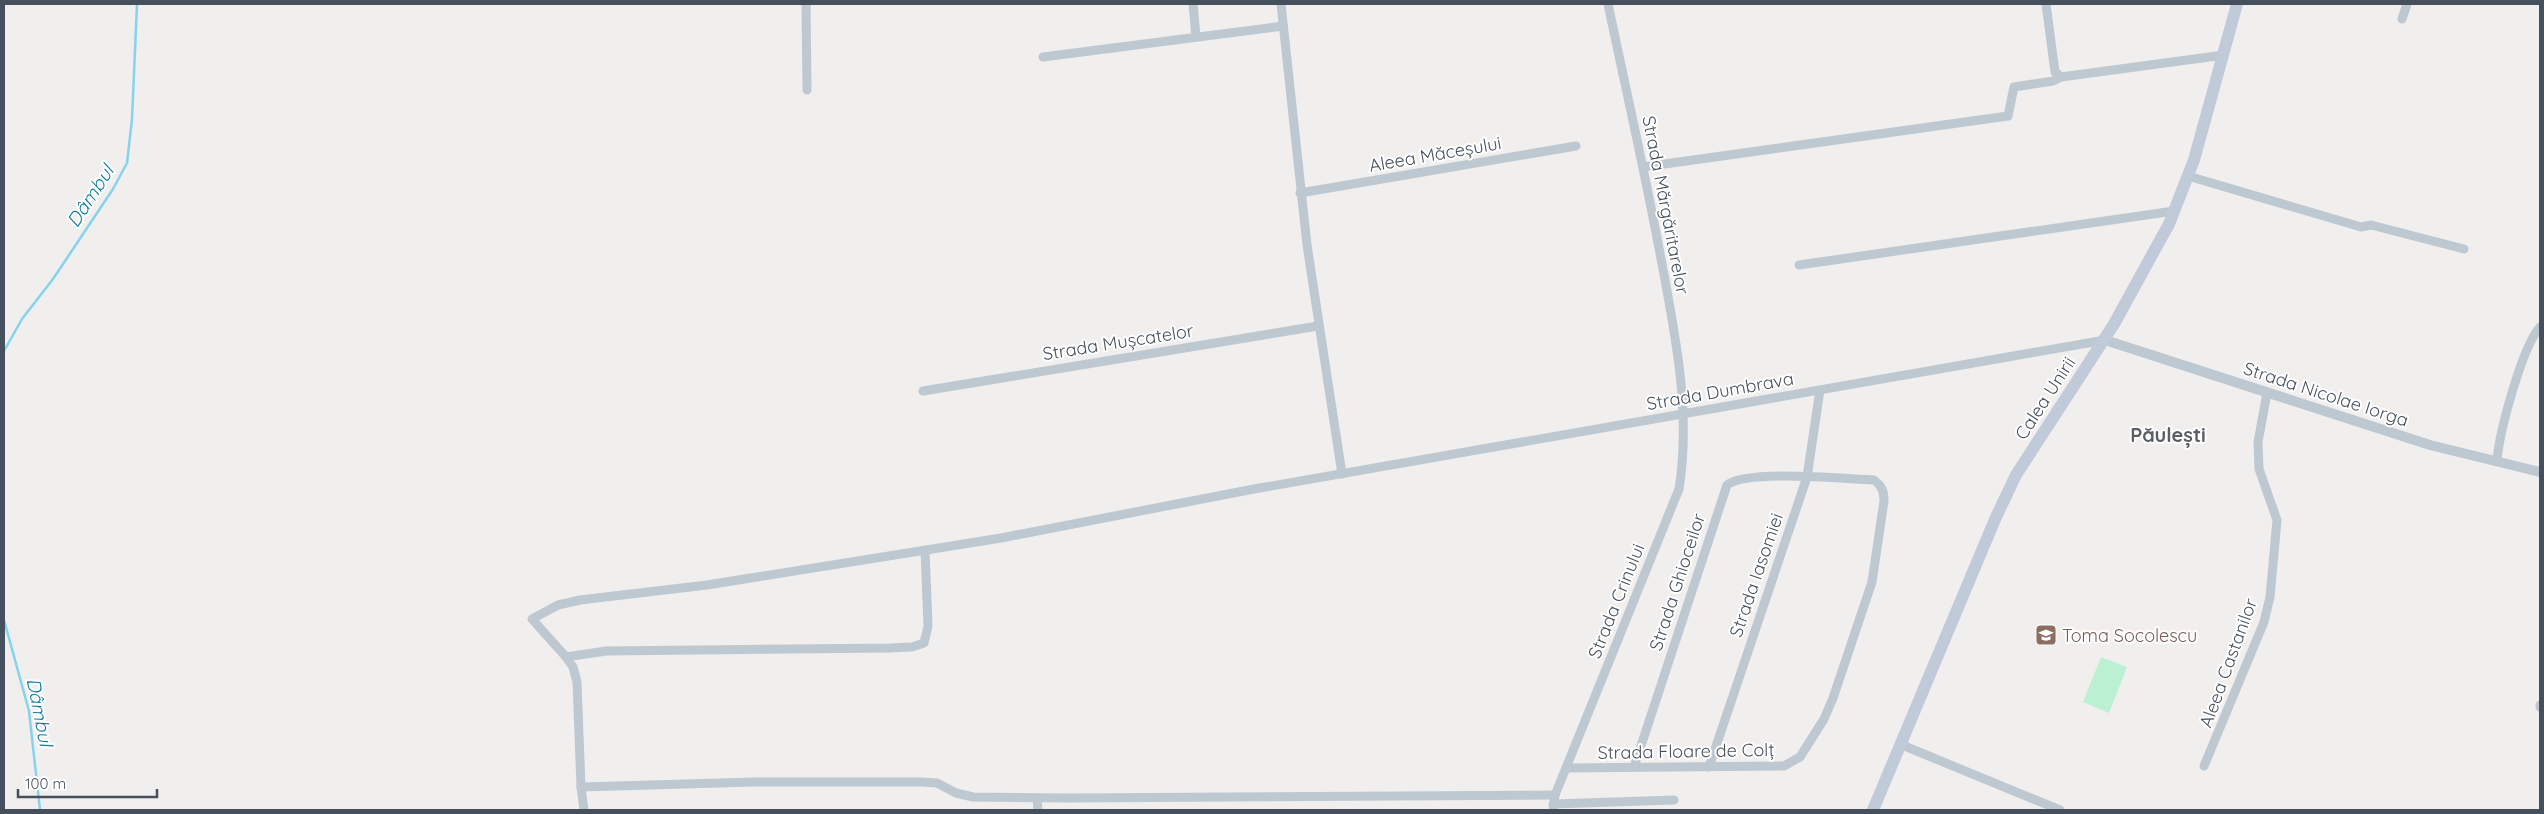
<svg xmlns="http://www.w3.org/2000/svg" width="2544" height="814" viewBox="0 0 2544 814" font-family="Quicksand,sans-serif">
  <rect width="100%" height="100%" fill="#f1eeee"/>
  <polygon fill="#bbf0d2" points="2101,657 2127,667 2109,713 2083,702"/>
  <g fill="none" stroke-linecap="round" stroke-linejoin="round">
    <g stroke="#86d3ee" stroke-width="2.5">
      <polyline points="4,351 22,319 53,279 113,189 127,163 132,119 137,4"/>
      <polyline points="4,620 29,711 40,810"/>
    </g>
    <g stroke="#bec8d1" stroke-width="9">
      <polyline points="806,4 807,90"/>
      <polyline points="1193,4 1196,37"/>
      <polyline points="1281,4 1307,245 1342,474"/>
      <polyline points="2046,4 2055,72 2061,77 2224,55"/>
      <polyline points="2402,19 2407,4"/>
      <polyline points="1043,57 1283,26"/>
      <polyline points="1643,167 2008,116 2014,87 2053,81 2061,77"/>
      <polyline points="2188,176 2361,227 2371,225 2464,249"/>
      <polyline points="1300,193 1576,146"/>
      <polyline points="1799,265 2174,211"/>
      <polyline points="923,391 1318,326"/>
      <path d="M2497,461C2499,433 2522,347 2540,327"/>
      <polyline points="566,657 606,651 890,648 912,647 924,643 928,626 925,550"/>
      <polyline points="2540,705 2540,707"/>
      <polyline points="1902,745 2060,810"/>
      <polyline points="2204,766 2264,622 2270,597 2277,520 2259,469 2258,442 2267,393"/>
      <polyline points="1709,767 1807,477 1820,390"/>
      <path d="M1566,768L1784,766L1800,757L1824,719L1833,698L1872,582L1884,501C1884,491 1882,486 1874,480C1844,479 1748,469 1727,485L1634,767"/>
      <polyline points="581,787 754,782 923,782 937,783 956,793 973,797 1067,798 1555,795"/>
      <polyline points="1037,798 1038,810"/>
      <polyline points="1553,804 1674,800"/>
      <polyline points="584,810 581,787 577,682 573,667 566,657 532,619 558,605 580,600 707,585 1001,538 1254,489 2105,340"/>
      <path d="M1553,810L1555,795L1679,489C1691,414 1676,338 1662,264C1646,177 1626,90 1608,4"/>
    </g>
    <polyline stroke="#bec8d1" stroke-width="10" points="2105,340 2430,445 2540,472"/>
    <polyline stroke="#c0cad8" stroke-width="12" points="1873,810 1996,517 2016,475 2114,324 2169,224 2194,160 2237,4"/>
  </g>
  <defs>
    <g id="school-square" transform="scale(1.125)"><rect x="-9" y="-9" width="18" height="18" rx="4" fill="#8d6e63" stroke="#fff"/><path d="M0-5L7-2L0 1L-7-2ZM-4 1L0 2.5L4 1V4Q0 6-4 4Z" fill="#fff"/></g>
  </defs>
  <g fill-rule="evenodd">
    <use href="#school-square" x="2046" y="635"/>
  </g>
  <g text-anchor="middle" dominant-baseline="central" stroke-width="4" stroke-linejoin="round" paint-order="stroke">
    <g font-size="18" fill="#46505c" stroke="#fff">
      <text transform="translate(1435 154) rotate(-10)">Aleea Măceșului</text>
      <text transform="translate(1666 205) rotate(79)">Strada Mărgăritarelor</text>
      <text transform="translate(1118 342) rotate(-9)">Strada Mușcatelor</text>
      <text transform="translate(1720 391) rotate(-10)">Strada Dumbrava</text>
      <text transform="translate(2326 394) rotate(18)">Strada Nicolae Iorga</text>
      <text transform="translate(2045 398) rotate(-57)">Calea Unirii</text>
      <text transform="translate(1756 575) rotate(-71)">Strada Iasomiei</text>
      <text transform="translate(1677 582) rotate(-72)">Strada Ghioceilor</text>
      <text transform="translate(1616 601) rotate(-68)">Strada Crinului</text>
      <text transform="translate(2228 663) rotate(-70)">Aleea Castanilor</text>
      <text transform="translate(1686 751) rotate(-1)">Strada Floare de Colț</text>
    </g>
    <g font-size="18" fill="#785e54" stroke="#fff" text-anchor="start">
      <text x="2062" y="635">Toma Socolescu</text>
    </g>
    <g font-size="19" font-style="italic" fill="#087ba5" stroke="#fff">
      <text transform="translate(90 196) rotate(-57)">Dâmbul</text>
      <text transform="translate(40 712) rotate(79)">Dâmbul</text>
    </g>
    <g font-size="20" font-weight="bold" fill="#5b5e63" stroke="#fff">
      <text x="2168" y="434">Păulești</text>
    </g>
  </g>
  <rect width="2544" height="814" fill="none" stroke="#46505c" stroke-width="10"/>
  <path d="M18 789v8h139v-8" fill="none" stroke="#46505c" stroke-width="2.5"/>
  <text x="25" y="789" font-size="15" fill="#46505c" stroke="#ffffff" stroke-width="4" paint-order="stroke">100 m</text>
</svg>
